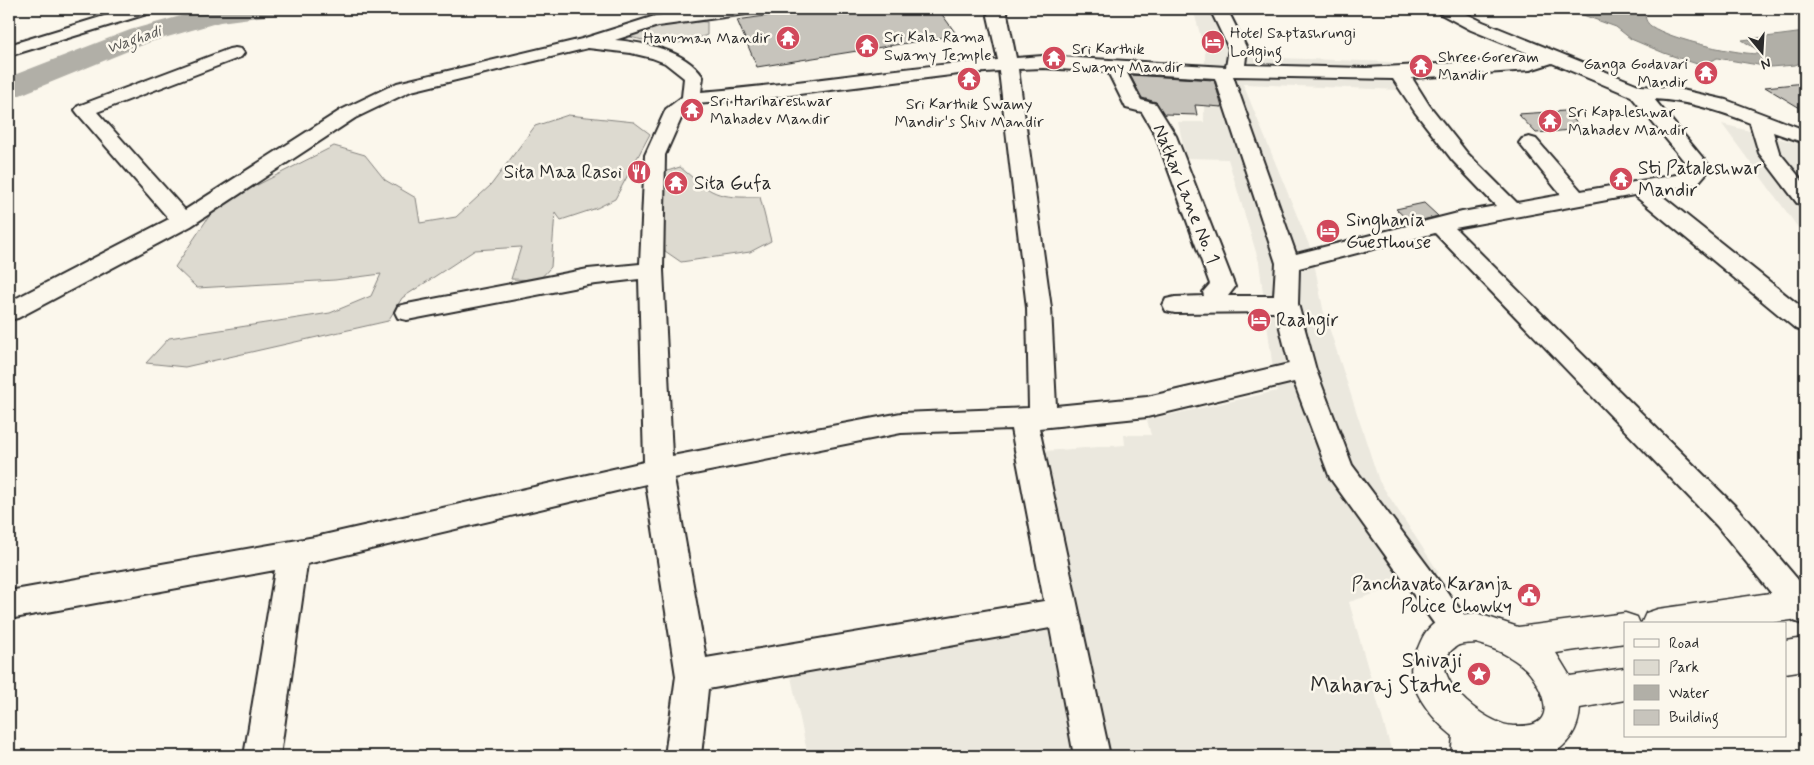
<svg xmlns="http://www.w3.org/2000/svg" width="1814" height="765" viewBox="0 0 1814 765" font-family="Mynerve,sans-serif">
  <rect width="100%" height="100%" fill="#fbf7ec"/>
  <filter id="ink" filterUnits="userSpaceOnUse"><feTurbulence type="fractalNoise" baseFrequency=".02" numOctaves="2"/><feDisplacementMap in="SourceGraphic" scale="10" xChannelSelector="R" yChannelSelector="G"/><feConvolveMatrix kernelMatrix="1 2 1 2 8 2 1 2 1" color-interpolation-filters="sRGB"/></filter>
  <g filter="url(#ink)">
    <g fill="#ebe8de">
      <polygon points="1193,9 1229,9 1251,57 1392,62 1401,90 1243,84 1312,252 1323,309 1379,481 1439,573 1349,602 1393,756 1105,756 1045,451 1125,445 1124,435 1151,435 1147,420 1277,391 1272,362 1259,262 1228,159 1186,158 1178,122 1204,122 1205,52"/>
      <polygon points="1722,124 1805,145 1805,237"/>
      <polygon points="1048,618 1072,756 808,756 788,663"/>
    </g>
    <g fill="#dddad0" stroke="#84827e">
      <path d="M683,20L707,22V35C674,48 659,44 626,36L633,29Z"/>
      <polygon points="568,115 634,122 650,134 615,199 597,208 561,220 555,212 551,267 539,280 511,279 521,247 475,250 402,298 388,321 185,367 146,363 169,338 330,313 371,296 381,274 335,280 197,288 175,267 216,206 334,146 365,155 385,180 416,198 420,223 456,217 491,185 535,126"/>
      <path d="M680,167C713,195 716,198 760,197L771,241L750,252L681,262L665,251L658,174Z"/>
    </g>
    <path fill="#b1afa7" stroke="#7b7a75" d="M1572,9H1639L1645,12C1645,18 1646,22 1651,26C1672,40 1739,55 1764,54L1742,40L1805,32V61L1795,65L1770,67L1717,58L1703,66L1664,53L1631,39L1616,27L1583,15Z"/>
    <g fill="none" stroke-linecap="round" stroke-linejoin="round">
      <polygon fill="#b1afa7" fill-rule="evenodd" points="206,9 278,9 274,15 220,22 150,42 20,95 9,97 9,77 130,30"/>
    </g>
    <g fill="#c7c4bc" stroke="#2b2b2b">
      <polygon points="814,9 938,9 957,35 757,67 737,20"/>
      <polygon points="1130,75 1214,80 1222,107 1195,105 1197,115 1164,114 1156,102 1142,98"/>
      <polygon points="1805,83 1805,111 1765,87"/>
      <polygon points="1565,111 1583,129 1536,133 1518,114"/>
      <polygon points="1424,203 1438,216 1411,223 1396,209"/>
    </g>
    <g fill="none" stroke-linecap="round" stroke-linejoin="round">
      <g stroke="#2b2b2b" stroke-width="4">
        <g id="minor">
          <polygon points="127,9 153,9 150,13 9,56 9,45"/>
          <path d="M709,9H755L752,13L746,14L658,26L615,40C646,43 685,50 703,77L701,92C800,84 898,67 998,60L988,16L989,9H1006L1016,58L1043,56L1226,67L1229,49L1210,9H1227L1247,49L1245,65L1366,68L1528,59L1535,56L1471,30L1439,13L1436,9H1457L1483,22L1641,86L1673,88L1726,100L1805,130V143L1773,132L1779,152L1805,184V205L1797,203L1759,153L1750,123C1718,110 1688,101 1654,99L1711,168L1697,184L1656,191L1805,310V332L1796,329L1634,195L1455,228L1737,508L1805,588V625L1794,621L1717,526L1435,233L1299,268L1298,304L1316,370L1352,465L1468,620L1473,630L1468,640L1457,645L1446,640L1330,478L1294,382L1147,417L1039,428L1110,756H1074L1050,628L708,689L701,756H665L676,676L646,484L307,564L280,756H244L275,570L9,619V591L315,537L644,462L639,279L588,285L407,320L398,318L395,312L398,306L407,304L588,269L640,264L645,155L666,109L682,97L684,78L665,63L652,58L631,53L588,48L411,91L355,118L191,226L18,318L9,320V302L169,219L78,114L75,110L78,106L229,49L235,48L241,49L244,53L241,57L97,112L185,210L341,110L397,83L582,39L655,16ZM1552,63L1631,96L1689,167L1682,174L1581,191L1536,139L1529,137L1522,139L1519,143L1561,195L1517,203L1467,153L1429,105L1412,78L1530,70ZM1043,68L1108,72L1126,108L1142,112L1156,136L1210,284L1203,292L1204,296L1175,297L1166,299L1163,305L1166,311L1175,313L1276,312L1289,364L1147,397L1056,406L1051,308L1018,69ZM999,71L1027,308L1029,408L901,413L672,456L663,270L665,155L684,112L696,104L759,99L959,74ZM1127,73L1215,78L1276,263L1274,296H1228L1235,287L1176,136L1156,104L1141,100ZM1233,76L1393,79L1415,112L1453,161L1496,206L1462,212L1296,254ZM1011,429L1044,601L706,658L674,478L901,433Z"/>
        </g>
      </g>
      <g stroke="#2b2b2b" stroke-width="3">
        <g id="major">
          <polygon points="1805,588 1805,618 1763,624 1641,624 1646,613 1658,609"/>
          <path d="M1476,613L1518,627L1625,613L1637,617L1640,624H1625V643L1556,653L1570,676L1625,668V700L1580,708C1579,730 1567,748 1547,756H1451L1453,736C1434,721 1406,688 1412,662C1413,657 1416,652 1418,648C1422,638 1426,629 1435,623C1448,615 1462,615 1476,613ZM1476,643C1494,648 1512,656 1526,669C1537,680 1557,715 1534,724C1529,726 1521,726 1515,726C1487,727 1417,671 1457,646C1462,643 1470,644 1476,643Z"/>
          <polygon points="1805,638 1805,670 1785,673 1785,641"/>
        </g>
      </g>
      <use href="#minor" fill="#fbf7ec" fill-rule="evenodd"/>
      <use href="#major" fill="#fbf7ec" fill-rule="evenodd"/>
    </g>
  </g>
  <defs>
    <g id="temple-disc" transform="scale(1.25)"><circle r="9.5" fill="#d1495b" stroke="#fbf7ec"/><path d="M0-6L5-2H3V0L6.5 2.5H4V6H1.5V3h-3V6H-4V2.5H-6.5L-3 0V-2H-5Z" fill="#fff"/></g>
    <g id="hotel-disc" transform="scale(1.25)"><circle r="9.5" fill="#d1495b" stroke="#fbf7ec"/><path d="M-6-4.5h1.5V1H6V5H4.5V3h-9V5H-6ZM-4 0a1.8 1.8 0 1 1 3.6 0ZM.5 0V-2.5h3Q6-2.5 6 0Z" fill="#fff"/></g>
    <g id="restaurant-disc" transform="scale(1.25)"><circle r="9.5" fill="#d1495b" stroke="#fbf7ec"/><path d="M-5-6h1v4h1v-4h1v4h1v-4h1v5L-1.5 .5V6h-2V.5L-5-1ZM5-6V6H3V1.5H1.5Q1.5-4 5-6Z" fill="#fff"/></g>
    <g id="civic-disc" transform="scale(1.25)"><circle r="9.5" fill="#d1495b" stroke="#fbf7ec"/><path d="M-.6-6.5H3V-4.5H.6V-3L4-1V1h2V6H-6V1h2V-1L-.6-3ZM-1.2 2.5V6h2.4V2.5Z" fill="#fff"/></g>
    <g id="sight-disc" transform="scale(1.25)"><circle r="9.5" fill="#d1495b" stroke="#fbf7ec"/><path d="M0-6L1.8-2.2L6-1.7L2.9 1.2L3.7 5.4L0 3.3L-3.7 5.4L-2.9 1.2L-6-1.7L-1.8-2.2Z" fill="#fff"/></g>
  </defs>
  <g fill-rule="evenodd">
    <use href="#temple-disc" x="788" y="38"/>
    <use href="#hotel-disc" x="1213" y="42"/>
    <use href="#temple-disc" x="867" y="46"/>
    <use href="#temple-disc" x="1054" y="58"/>
    <use href="#temple-disc" x="1421" y="66"/>
    <use href="#temple-disc" x="1706" y="73"/>
    <use href="#temple-disc" x="969" y="79"/>
    <use href="#temple-disc" x="692" y="110"/>
    <use href="#temple-disc" x="1550" y="121"/>
    <use href="#restaurant-disc" x="639" y="172"/>
    <use href="#temple-disc" x="1621" y="179"/>
    <use href="#temple-disc" x="676" y="183"/>
    <use href="#hotel-disc" x="1328" y="231"/>
    <use href="#hotel-disc" x="1259" y="320"/>
    <use href="#civic-disc" x="1529" y="595"/>
    <use href="#sight-disc" x="1479" y="674"/>
  </g>
  <g text-anchor="middle" dominant-baseline="central" stroke-width="5" stroke-linejoin="round" paint-order="stroke">
    <g font-size="16" fill="#2b2b2b" stroke="#fbf7ec" text-anchor="start">
      <text x="1230" y="33">Hotel Saptashrungi<tspan x="1230" dy="18">Lodging</tspan></text>
      <text x="884" y="37">Sri Kala Rama<tspan x="884" dy="18">Swamy Temple</tspan></text>
      <text x="770" y="38" text-anchor="end">Hanuman Mandir</text>
      <text x="1072" y="49">Sri Karthik<tspan x="1072" dy="18">Swamy Mandir</tspan></text>
      <text x="1438" y="57">Shree Goreram<tspan x="1438" dy="18">Mandir</tspan></text>
      <text x="1688" y="64" text-anchor="end">Ganga Godavari<tspan x="1688" dy="18">Mandir</tspan></text>
      <text x="710" y="101">Sri Harihareshwar<tspan x="710" dy="18">Mahadev Mandir</tspan></text>
      <text x="969" y="104" text-anchor="middle">Sri Karthik Swamy<tspan x="969" dy="18">Mandir's Shiv Mandir</tspan></text>
      <text x="1568" y="112">Sri Kapaleshwar<tspan x="1568" dy="18">Mahadev Mandir</tspan></text>
    </g>
    <g font-size="16" font-style="italic" fill="#5a5956" stroke="#fbf7ec">
      <text transform="translate(134 40) rotate(-19)">Waghadi</text>
    </g>
    <g font-size="19" fill="#2b2b2b" stroke="#fbf7ec" text-anchor="start">
      <text x="1638" y="168">Sti Pataleshwar<tspan x="1638" dy="22">Mandir</tspan></text>
      <text x="622" y="172" text-anchor="end">Sita Maa Rasoi</text>
      <text x="694" y="183">Sita Gufa</text>
      <text x="1346" y="220">Singhania<tspan x="1346" dy="22">Guesthouse</tspan></text>
      <text x="1276" y="320">Raahgir</text>
      <text x="1512" y="584" text-anchor="end">Panchavato Karanja<tspan x="1512" dy="22">Police Chowky</tspan></text>
    </g>
    <g font-size="19" fill="#2b2b2b" stroke="#fbf7ec">
      <text transform="translate(1186 194) rotate(68)">Natkar Lane No. 1</text>
    </g>
    <g font-size="22" fill="#2b2b2b" stroke="#fbf7ec" text-anchor="end">
      <text x="1462" y="661">Shivaji<tspan x="1462" dy="25">Maharaj Statue</tspan></text>
    </g>
  </g>
  <rect width="1814" height="765" fill="none" stroke="#fbf7ec" stroke-width="30"/>
  <rect x="15" y="15" width="1784" height="735" fill="none" stroke="#2b2b2b" stroke-width="2" filter="url(#ink)"/>
  <rect x="1624" y="622" width="162" height="115" fill="#fbf7ec" stroke="#a8a59f"/>
  <rect x="1634" y="639" width="25" height="8" fill="#fbf7ec" stroke="#a8a59f"/>
  <text x="1669" y="648" font-size="15" fill="#2b2b2b">Road</text>
  <rect x="1634" y="660" width="25" height="15" fill="#dddad0" stroke="#a8a59f"/>
  <text x="1669" y="672" font-size="15" fill="#2b2b2b">Park</text>
  <rect x="1634" y="685" width="25" height="15" fill="#b1afa7" stroke="#a8a59f"/>
  <text x="1669" y="698" font-size="15" fill="#2b2b2b">Water</text>
  <rect x="1634" y="710" width="25" height="15" fill="#c7c4bc" stroke="#a8a59f"/>
  <text x="1669" y="722" font-size="15" fill="#2b2b2b">Building</text>
  <g transform="translate(1762 52) rotate(162)" stroke="#fbf7ec" stroke-width="4" paint-order="stroke">
  <path d="M0-4L9 19L0 12L-9 19Z" fill="#2b2b2b"/>
  <text y="-8" font-size="14" font-weight="bold" text-anchor="middle" fill="#2b2b2b">N</text>
  </g>
</svg>
